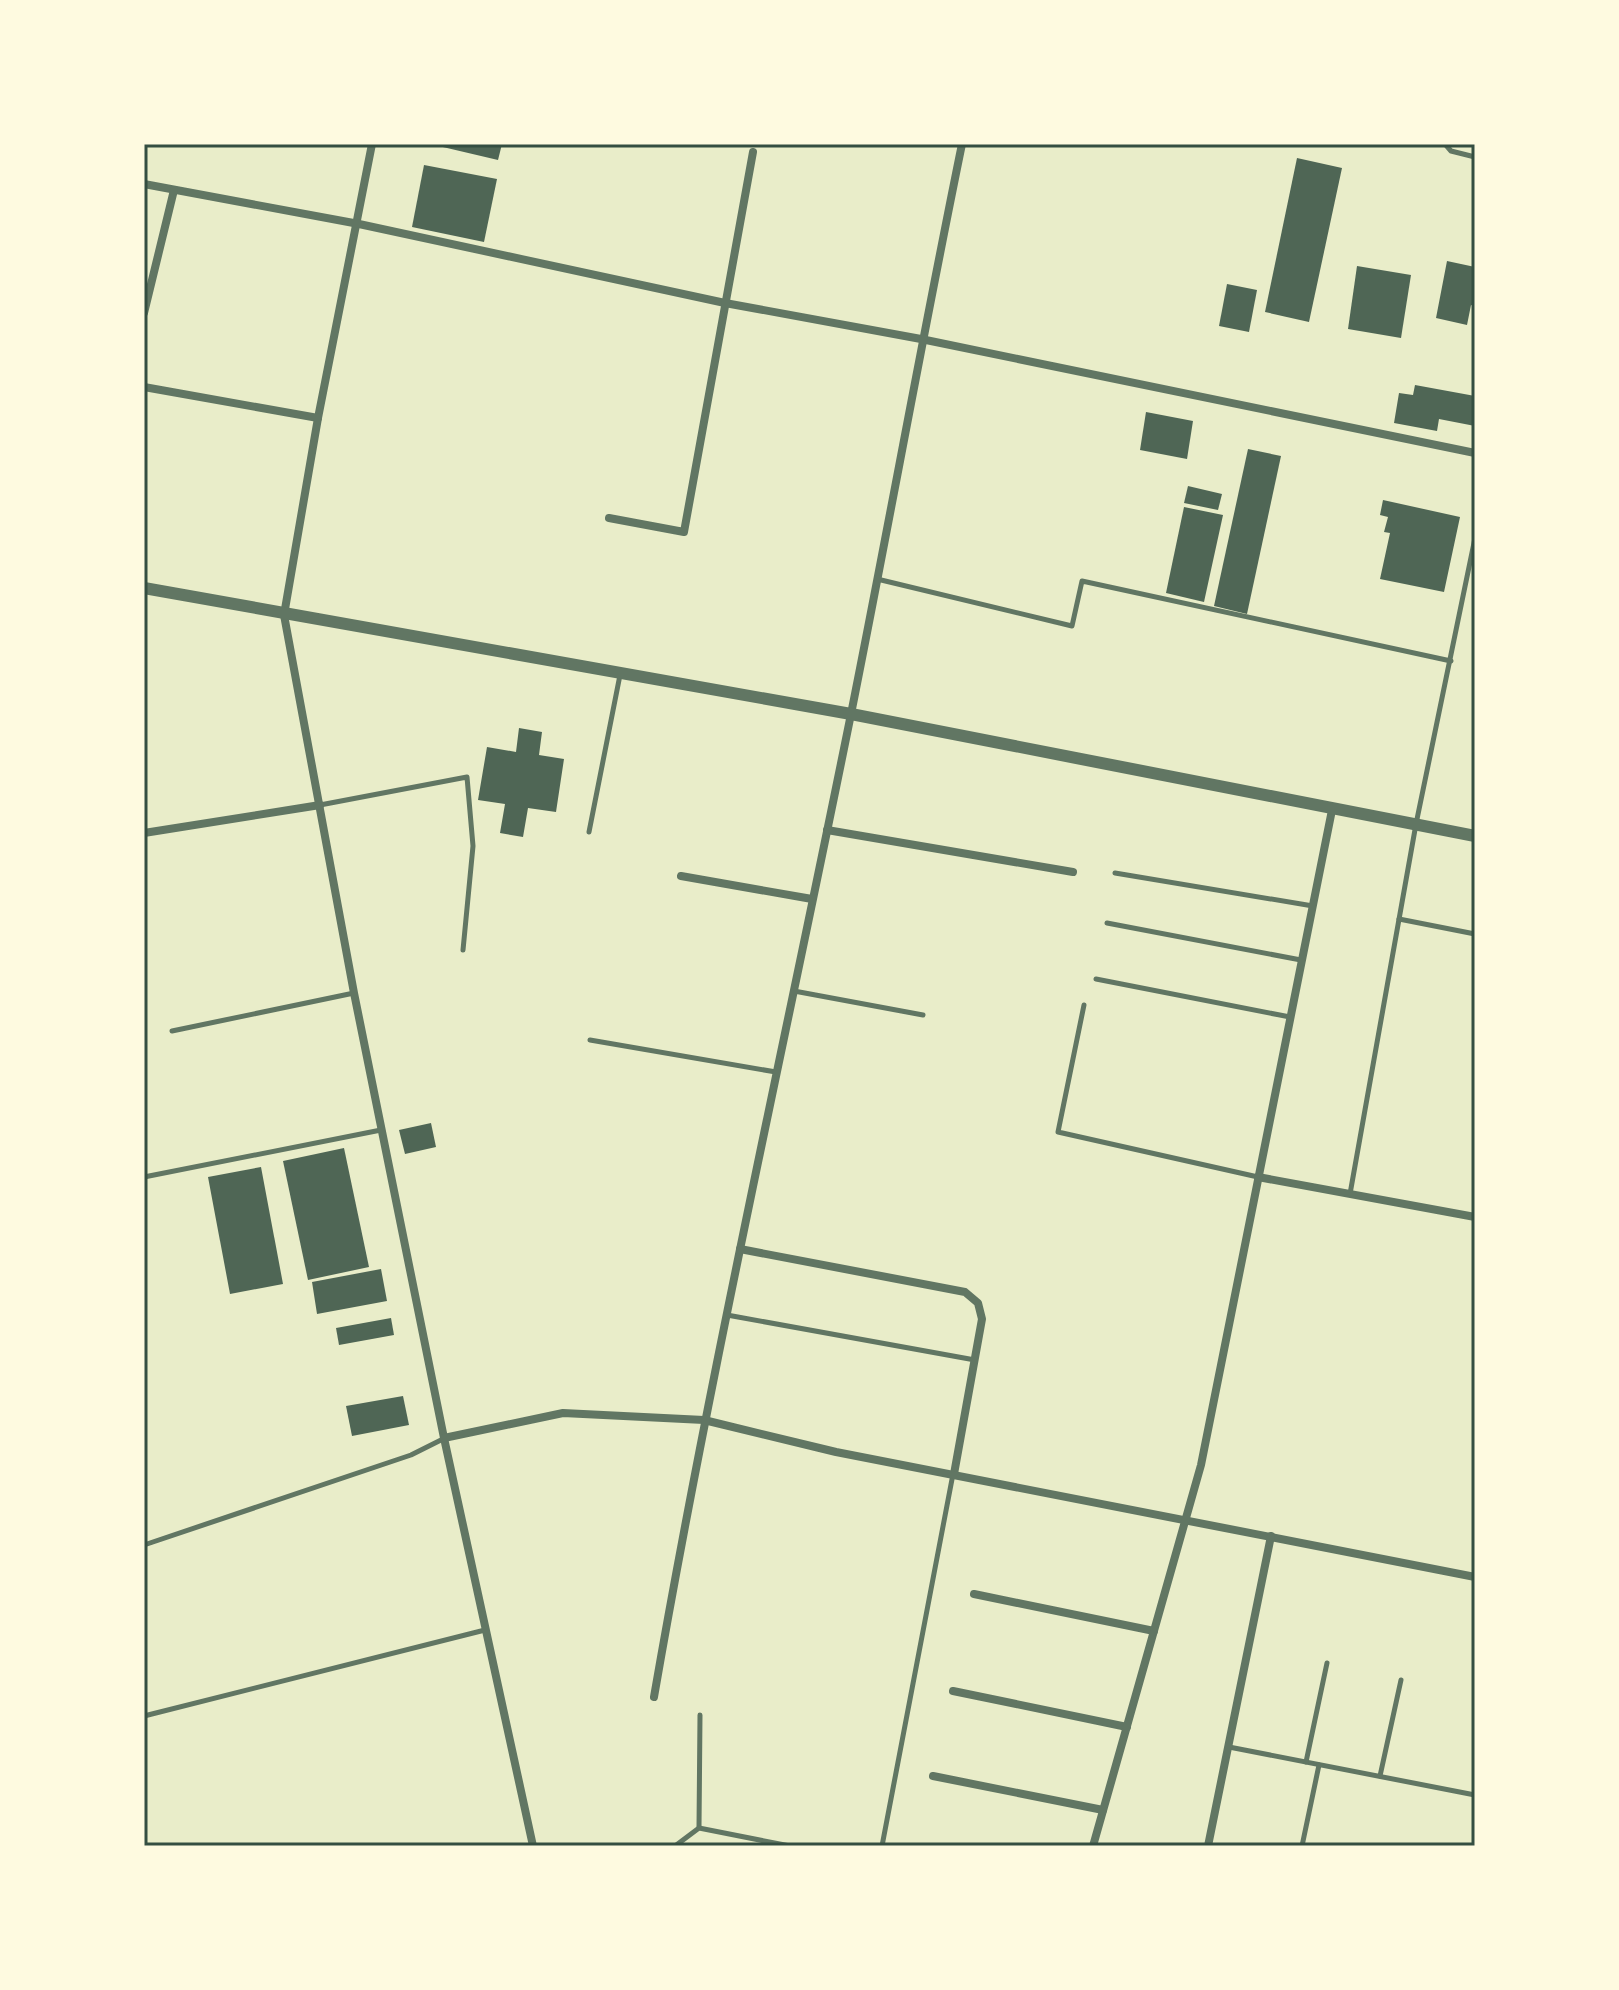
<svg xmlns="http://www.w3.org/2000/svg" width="1619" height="1990" viewBox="0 0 1619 1990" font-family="Arial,sans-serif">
  <rect width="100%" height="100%" fill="#e9edc9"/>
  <g fill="#4f6655">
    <polygon points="430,144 502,144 498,160"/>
    <polygon points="1297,158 1342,168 1309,322 1265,312"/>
    <polygon points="424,165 497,179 484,242 412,227"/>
    <polygon points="1447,261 1475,267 1475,306 1471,305 1467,325 1436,318"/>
    <polygon points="1357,266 1411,275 1401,338 1348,329"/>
    <polygon points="1227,284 1257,290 1249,332 1219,326"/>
    <polygon points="1415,385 1475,396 1475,426 1439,419 1437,431 1394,423 1399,393 1413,395"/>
    <polygon points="1146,412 1193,421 1187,459 1140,450"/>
    <polygon points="1248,449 1281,456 1247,614 1214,606"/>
    <polygon points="1188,486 1222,494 1218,510 1184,503"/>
    <polygon points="1383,500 1460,517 1444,592 1380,579 1390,533 1384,532 1388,517 1380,515"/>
    <polygon points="1184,507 1223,515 1204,602 1166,593"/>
    <polygon points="519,728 542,732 539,755 564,759 556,812 528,808 523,837 500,833 505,804 478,800 487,747 516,752"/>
    <polygon points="431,1123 436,1147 405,1154 399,1130"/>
    <polygon points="344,1148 369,1267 308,1280 283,1161"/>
    <polygon points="261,1167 283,1284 230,1294 208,1177"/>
    <polygon points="381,1269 387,1301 317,1314 312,1282"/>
    <polygon points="391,1318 394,1335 339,1345 336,1328"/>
    <polygon points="403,1396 409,1425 352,1436 346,1406"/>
  </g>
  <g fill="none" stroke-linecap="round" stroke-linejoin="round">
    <g stroke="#617663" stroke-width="5">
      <polyline points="1445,144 1451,151 1475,157"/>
      <polyline points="877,579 1072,626 1082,581 1451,661"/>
      <polyline points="320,805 467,777 473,846 463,950"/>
      <polyline points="589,832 620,675"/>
      <polyline points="1115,873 1313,906"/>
      <polyline points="1399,919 1475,934"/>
      <polyline points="1107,923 1301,960"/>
      <polyline points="1096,979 1290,1017"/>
      <polyline points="794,991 923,1015"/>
      <polyline points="1084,1005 1058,1132 1258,1177"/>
      <polyline points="172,1031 354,993"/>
      <polyline points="590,1040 776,1072"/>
      <polyline points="144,1177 381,1130"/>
      <polyline points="1350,1194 1416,824 1475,538"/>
      <polyline points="727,1315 975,1360"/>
      <polyline points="144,1545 411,1455 443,1439"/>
      <polyline points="144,1716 485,1630"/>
      <polyline points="1229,1747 1475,1795"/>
      <polyline points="1306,1762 1327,1663"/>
      <polyline points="1380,1776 1401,1680"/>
      <polyline points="699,1828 700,1715"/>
      <polyline points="675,1846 699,1828 790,1846"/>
      <polyline points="882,1846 953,1474"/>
      <polyline points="1302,1846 1319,1765"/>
    </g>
    <g stroke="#617663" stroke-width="8">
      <polyline points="372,144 318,418 284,615 354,993 444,1438 533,1846"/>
      <polyline points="144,184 359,224 725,303 921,339 1475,453"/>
      <polyline points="144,313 174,190"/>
      <polyline points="144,387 318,418"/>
      <polyline points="609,518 684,532 753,152"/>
      <polyline points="827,830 1073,872"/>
      <polyline points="144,833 320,805"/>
      <polyline points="681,876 812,899"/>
      <polyline points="1258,1177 1475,1217"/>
      <polyline points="740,1249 965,1292 978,1303 982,1319 954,1474"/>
      <polyline points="444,1438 563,1413 704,1420 836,1452 1475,1577"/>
      <polyline points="974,1594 1154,1631"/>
      <polyline points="953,1691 1127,1727"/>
      <path d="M654,1697C711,1368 785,1042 851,714C889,524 923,334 962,144"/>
      <polyline points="933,1776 1103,1810"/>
      <polyline points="1093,1846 1201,1465 1332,810"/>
      <polyline points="1208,1846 1271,1536"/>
    </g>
    <polyline stroke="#617663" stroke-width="12" points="144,588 851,714 1475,836"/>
  </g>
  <rect width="1619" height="1990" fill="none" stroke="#fefae0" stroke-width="292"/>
  <rect x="146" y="146" width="1327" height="1698" fill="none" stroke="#344e41" stroke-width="3"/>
</svg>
